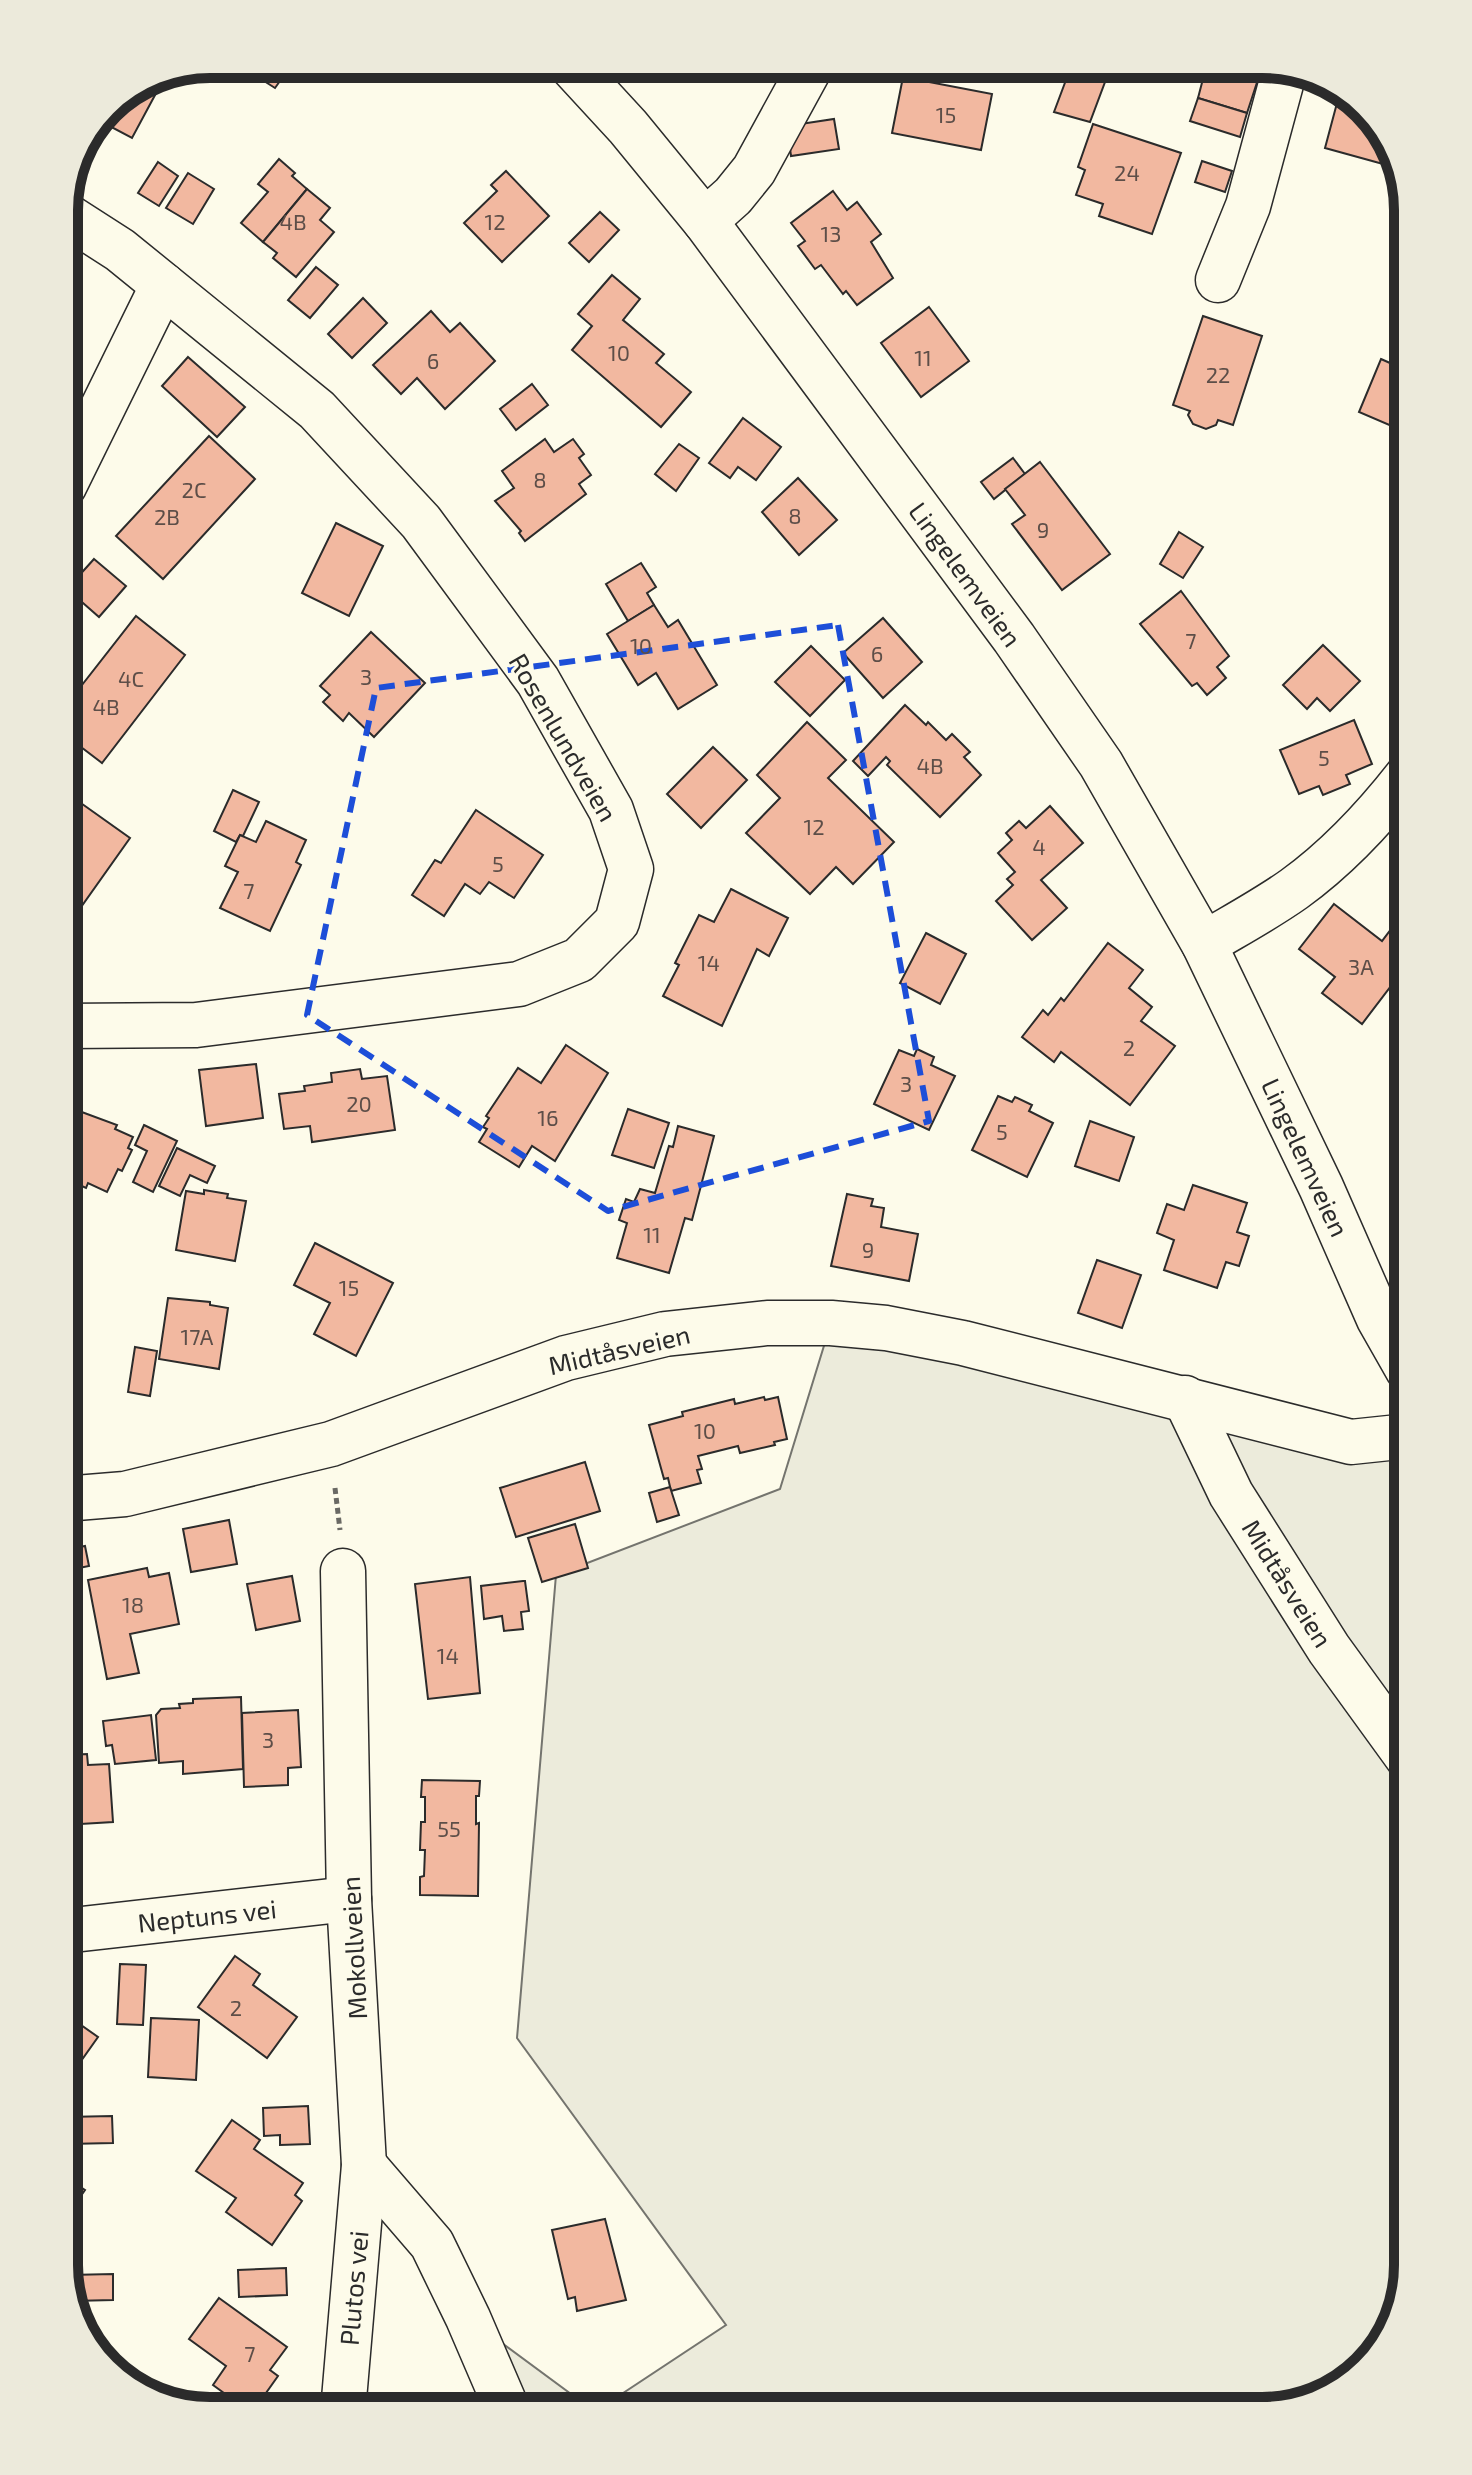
<svg xmlns="http://www.w3.org/2000/svg" width="1472" height="2475" viewBox="0 0 1472 2475" font-family="'Exo 2',sans-serif">
  <rect width="100%" height="100%" fill="#fdfbea"/>
  <g fill="#ecebdb" stroke="#74746e" stroke-width="2">
    <polygon points="831,1323 1351,1442 1408,1424 1408,2266 1384,2346 1326,2396 1262,2411 596,2411 726,2325 517,2038 556,1575 780,1489"/>
    <polygon points="468,2318 594,2411 501,2411"/>
  </g>
  <g fill="#f2b8a0" stroke="#2b2b2b" stroke-width="2">
    <polygon points="260,64 292,64 275,88 253,74"/>
    <polygon points="333,64 369,64 356,81"/>
    <polygon points="1072,64 1083,64 1108,74 1090,122 1054,112"/>
    <polygon points="1223,64 1263,64 1247,113 1198,98 1204,75 1218,79"/>
    <polygon points="152,76 162,82 132,138 100,121 107,106"/>
    <polygon points="903,77 992,94 981,150 892,133"/>
    <polygon points="1341,88 1389,141 1383,164 1325,148"/>
    <polygon points="1198,98 1247,113 1240,137 1190,121"/>
    <polygon points="834,119 839,149 791,156 787,126"/>
    <polygon points="1093,124 1181,153 1152,234 1099,216 1103,204 1076,195 1085,170 1078,167"/>
    <polygon points="279,159 295,173 292,176 307,189 263,242 241,223 268,192 258,184"/>
    <polygon points="1202,161 1232,171 1225,192 1195,182"/>
    <polygon points="158,162 178,176 159,206 138,193"/>
    <polygon points="506,171 549,216 502,262 464,223 497,191 491,185"/>
    <polygon points="188,173 214,189 193,224 166,208"/>
    <polygon points="307,189 330,208 320,220 334,232 296,277 273,258 277,253 263,242"/>
    <polygon points="833,191 847,210 857,202 881,234 871,242 893,278 857,305 846,291 843,294 821,265 815,269 798,246 805,241 791,223"/>
    <polygon points="600,212 619,230 589,262 569,243"/>
    <polygon points="316,267 338,285 310,318 288,300"/>
    <polygon points="612,275 640,299 623,320 664,354 656,363 691,392 661,427 572,350 592,326 578,314"/>
    <polygon points="363,298 387,323 352,358 328,334"/>
    <polygon points="929,307 969,361 921,397 881,343"/>
    <polygon points="431,311 450,332 460,323 495,361 445,409 417,378 401,394 373,365"/>
    <polygon points="1203,316 1262,336 1233,425 1218,420 1216,425 1206,429 1193,424 1188,415 1190,411 1173,405"/>
    <polygon points="188,357 245,407 217,437 162,386"/>
    <polygon points="1381,359 1408,371 1408,433 1359,412"/>
    <polygon points="532,384 548,405 516,430 500,409"/>
    <polygon points="743,418 781,447 756,480 738,467 730,478 709,463"/>
    <polygon points="209,436 255,479 163,579 116,536"/>
    <polygon points="545,439 554,452 573,439 584,454 579,458 591,475 579,484 586,494 525,541 519,533 521,531 495,501 514,488 502,471"/>
    <polygon points="679,444 699,458 676,491 655,474"/>
    <polygon points="1013,458 1025,474 994,499 981,482"/>
    <polygon points="1040,462 1110,554 1062,590 1012,524 1025,515 1005,489"/>
    <polygon points="798,478 837,520 799,555 762,512"/>
    <polygon points="336,523 383,546 349,616 302,593"/>
    <polygon points="1179,532 1203,547 1183,578 1160,564"/>
    <polygon points="94,559 126,586 99,617 67,589"/>
    <polygon points="641,563 656,587 647,593 654,605 628,621 606,584"/>
    <polygon points="1181,591 1229,656 1217,667 1226,678 1207,695 1197,683 1192,686 1140,624"/>
    <polygon points="654,605 668,627 678,620 717,685 678,709 656,673 638,685 607,634"/>
    <polygon points="136,616 185,655 102,763 64,734 64,708"/>
    <polygon points="883,618 922,662 883,698 843,653"/>
    <polygon points="371,632 425,683 374,737 349,713 343,721 323,702 330,695 320,686"/>
    <polygon points="1323,645 1360,681 1330,711 1317,698 1307,709 1283,685"/>
    <polygon points="811,646 845,680 810,716 775,682"/>
    <polygon points="905,705 926,725 928,722 946,740 952,734 970,752 964,757 981,775 940,817 887,765 890,761 886,757 868,776 853,761"/>
    <polygon points="1354,720 1372,764 1346,775 1350,784 1323,795 1319,786 1299,794 1280,750"/>
    <polygon points="807,722 846,760 828,778 894,842 853,884 836,867 810,894 746,833 780,798 757,775"/>
    <polygon points="713,747 747,780 701,828 667,794"/>
    <polygon points="233,790 259,802 243,836 240,835 236,842 214,831"/>
    <polygon points="78,801 130,838 64,931 64,821"/>
    <polygon points="1050,806 1083,843 1041,880 1067,908 1032,940 996,901 1013,885 1007,879 1015,872 998,853 1012,840 1006,833 1019,821 1026,828"/>
    <polygon points="476,810 543,855 514,898 489,882 480,894 465,884 444,916 412,895 435,860 441,863"/>
    <polygon points="266,821 306,840 296,862 301,865 270,931 220,908 238,872 225,866 240,835 256,842"/>
    <polygon points="1408,839 1408,871 1393,859"/>
    <polygon points="731,889 788,918 769,956 757,949 722,1026 663,996 679,965 675,963 699,915 714,922"/>
    <polygon points="1334,904 1382,941 1404,912 1408,915 1408,972 1404,969 1362,1024 1322,993 1335,977 1299,949"/>
    <polygon points="926,933 966,954 940,1004 900,983"/>
    <polygon points="1108,943 1143,970 1129,988 1152,1007 1141,1021 1175,1046 1130,1105 1061,1052 1054,1062 1022,1037 1043,1010 1048,1015 1061,998 1064,1001"/>
    <polygon points="566,1045 608,1073 555,1161 532,1146 519,1167 479,1142 487,1129 483,1127 489,1118 486,1116 518,1068 541,1083"/>
    <polygon points="917,1049 934,1057 931,1065 955,1076 929,1130 874,1104 899,1050 914,1056"/>
    <polygon points="256,1064 263,1118 206,1126 199,1070"/>
    <polygon points="360,1069 362,1079 387,1076 395,1130 312,1142 310,1126 284,1129 279,1094 305,1091 304,1086 332,1082 331,1073"/>
    <polygon points="998,1096 1012,1102 1015,1097 1032,1105 1029,1111 1053,1123 1027,1177 972,1150"/>
    <polygon points="628,1109 669,1123 654,1168 612,1155"/>
    <polygon points="79,1111 117,1125 115,1129 133,1137 128,1148 132,1150 122,1171 118,1169 107,1192 88,1183 86,1188 64,1178 64,1142"/>
    <polygon points="1090,1121 1134,1137 1119,1181 1075,1166"/>
    <polygon points="144,1125 177,1141 153,1192 133,1182 147,1151 135,1145"/>
    <polygon points="678,1126 714,1136 692,1220 685,1218 669,1273 617,1258 627,1223 619,1220 626,1199 634,1202 640,1189 655,1193 669,1146 673,1147"/>
    <polygon points="177,1148 215,1166 207,1183 190,1175 180,1196 159,1186"/>
    <polygon points="1193,1185 1247,1203 1237,1232 1249,1236 1239,1266 1226,1262 1217,1288 1164,1270 1174,1240 1157,1233 1167,1204 1184,1210"/>
    <polygon points="204,1190 228,1194 227,1198 246,1201 235,1261 176,1250 186,1191 204,1194"/>
    <polygon points="847,1194 873,1199 871,1206 884,1208 881,1227 918,1234 909,1281 831,1266"/>
    <polygon points="64,1241 74,1241 72,1301 64,1301"/>
    <polygon points="315,1243 393,1283 356,1356 314,1334 330,1303 294,1285"/>
    <polygon points="1097,1260 1141,1275 1122,1328 1078,1313"/>
    <polygon points="168,1298 210,1302 210,1305 228,1308 219,1369 159,1359"/>
    <polygon points="135,1347 157,1351 150,1396 128,1392"/>
    <polygon points="764,1397 765,1400 778,1397 787,1439 774,1442 775,1445 740,1453 738,1446 698,1456 702,1469 697,1470 701,1483 671,1491 668,1478 664,1479 649,1425 683,1416 682,1412 734,1399 735,1404"/>
    <polygon points="585,1462 600,1511 516,1537 500,1488"/>
    <polygon points="670,1487 679,1515 657,1522 649,1493"/>
    <polygon points="229,1520 237,1564 191,1572 183,1529"/>
    <polygon points="575,1524 588,1568 542,1582 528,1538"/>
    <polygon points="85,1546 89,1566 64,1571 64,1550"/>
    <polygon points="147,1568 149,1577 169,1573 179,1624 130,1634 139,1673 107,1679 88,1580"/>
    <polygon points="292,1576 300,1621 256,1630 247,1584"/>
    <polygon points="470,1577 480,1693 428,1699 415,1584"/>
    <polygon points="523,1581 525,1581 529,1611 521,1612 523,1629 504,1631 502,1616 484,1619 481,1586"/>
    <polygon points="241,1697 243,1769 183,1774 183,1761 159,1763 156,1715 161,1709 180,1708 179,1704 193,1703 193,1699"/>
    <polygon points="298,1710 301,1767 288,1768 288,1785 244,1787 242,1713"/>
    <polygon points="151,1715 156,1760 115,1764 112,1745 106,1746 103,1721"/>
    <polygon points="87,1754 88,1765 109,1764 113,1822 64,1825 64,1755"/>
    <polygon points="422,1780 480,1781 479,1796 476,1796 476,1824 479,1823 478,1896 420,1895 420,1877 424,1876 425,1850 420,1850 421,1822 425,1822 425,1797 421,1797"/>
    <polygon points="235,1956 260,1974 253,1985 297,2017 267,2058 198,2007"/>
    <polygon points="120,1964 146,1965 143,2025 117,2024"/>
    <polygon points="64,2013 98,2037 64,2085"/>
    <polygon points="151,2018 199,2020 196,2080 148,2077"/>
    <polygon points="308,2106 310,2144 280,2145 280,2135 264,2136 263,2108"/>
    <polygon points="112,2116 113,2143 67,2144 66,2117"/>
    <polygon points="232,2120 260,2140 254,2149 303,2183 295,2195 302,2201 272,2245 226,2212 236,2198 196,2171"/>
    <polygon points="64,2176 85,2190 64,2220"/>
    <polygon points="605,2219 626,2300 577,2311 575,2297 568,2299 552,2230"/>
    <polygon points="286,2268 287,2295 239,2297 238,2270"/>
    <polygon points="113,2274 113,2300 72,2301 69,2275"/>
    <polygon points="219,2298 287,2347 270,2370 278,2376 256,2407 244,2398 239,2404 213,2385 226,2366 189,2339"/>
  </g>
  <g fill="none" stroke-linecap="round" stroke-linejoin="round">
    <g stroke="#2b2b2b" stroke-width="47">
      <g id="minor">
        <polyline points="705,221 733,196 754,170 812,64"/>
        <polyline points="1218,280 1248,206 1285,69"/>
        <polyline points="64,486 163,285"/>
        <path d="M1204,944C1234,926 1266,909 1294,889C1337,858 1376,816 1408,775"/>
        <polyline points="64,1026 196,1025 519,984 579,960 617,922 631,869 611,810 538,681 421,522 317,410 120,250 64,214"/>
        <polyline points="1185,1398 1231,1494 1329,1649 1408,1758"/>
        <polyline points="64,1499 125,1494 331,1444 566,1358 665,1334 767,1323 831,1323 886,1328 963,1343 1351,1442 1408,1436"/>
        <polyline points="343,1571 349,1899 364,2165 343,2411"/>
        <polyline points="64,1931 349,1899"/>
        <polyline points="364,2165 432,2244 468,2318 508,2411"/>
      </g>
    </g>
    <g stroke="#2b2b2b" stroke-width="47">
      <polyline id="major" points="570,64 628,127 705,221 1014,638 1101,764 1204,944 1321,1187 1379,1319 1408,1370"/>
    </g>
    <polyline stroke="#6a6964" stroke-width="5" stroke-dasharray="6 4" stroke-linecap="butt" points="335,1488 340,1530"/>
    <use href="#minor" stroke="#fdfbea" stroke-width="44"/>
    <use href="#major" stroke="#fdfbea" stroke-width="44"/>
  </g>
  <path fill="none" stroke="#1d4ed8" stroke-width="6" stroke-dasharray="16 10" stroke-linejoin="round" d="M838,625L929,1121L608,1211L307,1015L376,688Z"/>
  <g text-anchor="middle" dominant-baseline="central" stroke-width="6" stroke-linejoin="round" paint-order="stroke">
    <g font-size="22" fill="#5d4e48">
      <text x="946" y="114">15</text>
      <text x="1127" y="172">24</text>
      <text x="293" y="221">4B</text>
      <text x="495" y="221">12</text>
      <text x="831" y="233">13</text>
      <text x="619" y="352">10</text>
      <text x="923" y="357">11</text>
      <text x="433" y="360">6</text>
      <text x="1218" y="374">22</text>
      <text x="540" y="479">8</text>
      <text x="194" y="489">2C</text>
      <text x="795" y="515">8</text>
      <text x="167" y="516">2B</text>
      <text x="1043" y="529">9</text>
      <text x="1191" y="640">7</text>
      <text x="641" y="645">10</text>
      <text x="877" y="653">6</text>
      <text x="366" y="676">3</text>
      <text x="131" y="678">4C</text>
      <text x="106" y="706">4B</text>
      <text x="1324" y="757">5</text>
      <text x="930" y="765">4B</text>
      <text x="814" y="826">12</text>
      <text x="1039" y="846">4</text>
      <text x="498" y="863">5</text>
      <text x="249" y="890">7</text>
      <text x="709" y="962">14</text>
      <text x="1361" y="966">3A</text>
      <text x="1129" y="1047">2</text>
      <text x="906" y="1083">3</text>
      <text x="359" y="1103">20</text>
      <text x="548" y="1117">16</text>
      <text x="1002" y="1131">5</text>
      <text x="652" y="1234">11</text>
      <text x="868" y="1249">9</text>
      <text x="349" y="1287">15</text>
      <text x="197" y="1336">17A</text>
      <text x="705" y="1430">10</text>
      <text x="133" y="1604">18</text>
      <text x="448" y="1655">14</text>
      <text x="268" y="1739">3</text>
      <text x="449" y="1828">55</text>
      <text x="236" y="2007">2</text>
      <text x="250" y="2353">7</text>
    </g>
    <g font-size="26" fill="#2b2b2b" stroke="#fdfbea">
      <text transform="translate(966 574) rotate(54)">Lingelemveien</text>
      <text transform="translate(564 737) rotate(60)">Rosenlundveien</text>
      <text transform="translate(1306 1157) rotate(65)">Lingelemveien</text>
      <text transform="translate(619 1349) rotate(-13)">Midtåsveien</text>
      <text transform="translate(1288 1583) rotate(58)">Midtåsveien</text>
      <text transform="translate(207 1915) rotate(-6)">Neptuns vei</text>
      <text transform="translate(353 1948) rotate(-93)">Mokollveien</text>
      <text transform="translate(353 2288) rotate(-85)">Plutos vei</text>
    </g>
  </g>
  <path d="M0 0H1472V2475H0ZM210 78H1262A132 132 0 0 1 1394 210V2265A132 132 0 0 1 1262 2397H210A132 132 0 0 1 78 2265V210A132 132 0 0 1 210 78Z" fill="#eceadb" fill-rule="evenodd"/>
  <path fill="none" stroke="#2b2b2b" stroke-width="10" d="M210 78H1262A132 132 0 0 1 1394 210V2265A132 132 0 0 1 1262 2397H210A132 132 0 0 1 78 2265V210A132 132 0 0 1 210 78Z"/>
</svg>
